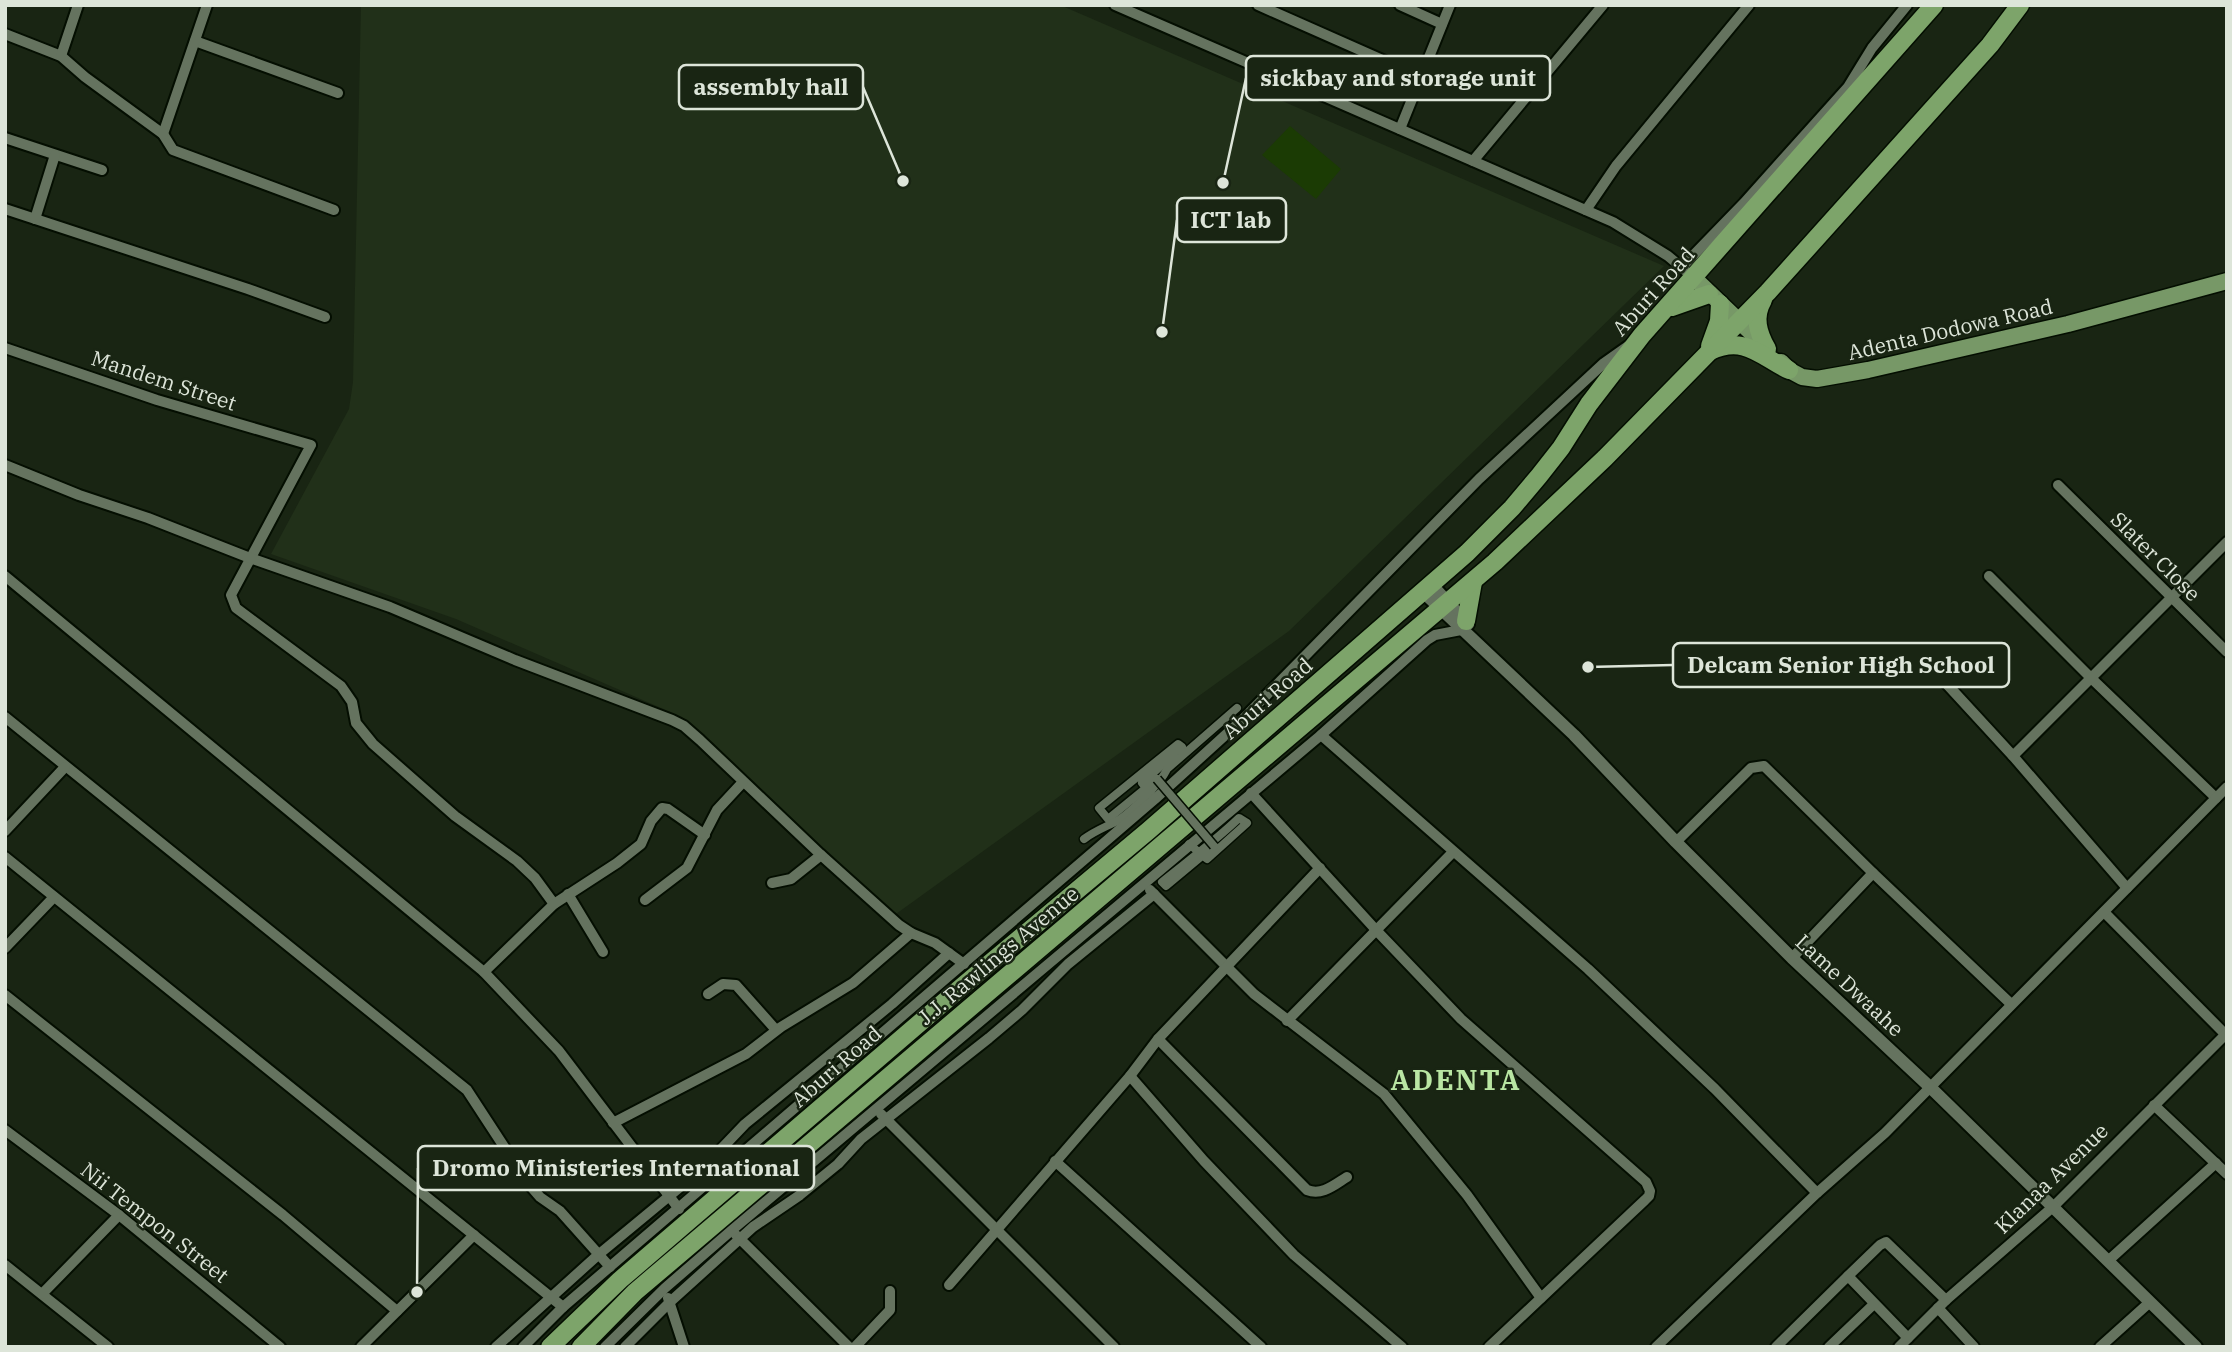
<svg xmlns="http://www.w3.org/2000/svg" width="2232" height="1352" viewBox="0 0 2232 1352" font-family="'IBM Plex Serif',serif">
  <rect width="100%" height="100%" fill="#192513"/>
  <polygon fill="#213019" points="361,5 1060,5 1664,266 1289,631 889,919 682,717 456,619 271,554 349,409 353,382"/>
  <polygon fill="#1b3b04" points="1290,126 1341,169 1316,199 1262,155"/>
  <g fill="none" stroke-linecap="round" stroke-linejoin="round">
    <g stroke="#040e01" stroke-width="11">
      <g id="pedestrian">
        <polyline points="1155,799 1142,783 1182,747 1178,744 1099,808 1108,819 1157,779"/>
        <path d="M1084,839C1093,832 1103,828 1113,823C1127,817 1161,783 1167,769L1237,708"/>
        <path d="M1189,844L1207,859L1247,823L1239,818C1215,841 1188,861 1162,882L1166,886L1214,846"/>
      </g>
    </g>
    <g stroke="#040e01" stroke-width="14">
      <g id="minor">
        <polyline points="1115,5 1613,222 1668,256 1694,278"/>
        <polyline points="1258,5 1421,77"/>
        <polyline points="1400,5 1442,24"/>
        <polyline points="5,34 61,56 85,77 163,134 173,150 334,210"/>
        <polyline points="195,41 338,93"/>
        <polyline points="61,56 78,5"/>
        <polyline points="1400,129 1450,5"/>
        <polyline points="163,134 207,5"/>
        <polyline points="5,138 102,170"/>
        <polyline points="1473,161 1603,5"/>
        <polyline points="5,209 248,289 325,317"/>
        <polyline points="1586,210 1616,166 1749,5"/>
        <polyline points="35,219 55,155"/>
        <polyline points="1682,267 1744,203 1848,87 1872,48 1907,5"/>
        <polyline points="5,348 157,400 311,445 231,595 236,608 341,686 352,702 356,723 373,744 455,816 517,861 535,878 554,904"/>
        <polyline points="5,465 79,495 148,518 250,558 390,607 515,660 672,720 684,726 700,740 821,855 899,925 911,933 935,943 964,964"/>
        <polyline points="2058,485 2227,652"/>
        <polyline points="5,576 484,972 559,1051 679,1209"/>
        <polyline points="1989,576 2090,677 2216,798"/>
        <polyline points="1944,681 2013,756 2127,888"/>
        <polyline points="5,717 467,1090 527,1182 540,1197 560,1211 610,1267"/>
        <polyline points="1321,735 1588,969 1715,1089 1817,1193"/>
        <polyline points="2013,756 2227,542"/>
        <polyline points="1251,793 1376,930 1461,1019 1646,1182 1650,1191 1649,1196 1645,1200 1489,1347"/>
        <polyline points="5,831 65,767"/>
        <polyline points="1676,842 1751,768 1764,766 1873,873 2011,1004"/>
        <polyline points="5,857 563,1307"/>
        <polyline points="772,883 791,879 821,855"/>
        <polyline points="1150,890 1254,994 1384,1094 1467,1195 1541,1298"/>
        <polyline points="568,894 603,952"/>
        <polyline points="645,900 687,868 717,810 743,782"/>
        <polyline points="2104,912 2226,1035"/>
        <polyline points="5,948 54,897"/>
        <polyline points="1792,958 1873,873"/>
        <polyline points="484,972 554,904 617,863 641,844 651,821 662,808 668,809 705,835"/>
        <polyline points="708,994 723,984 736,985 776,1030"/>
        <polyline points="5,995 283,1215 397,1311"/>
        <polyline points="1287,1021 1453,852"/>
        <path d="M1158,1039L1307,1190C1322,1196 1334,1185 1347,1177"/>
        <polyline points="1130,1076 1204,1161 1294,1255 1402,1347"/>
        <polyline points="2154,1105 2227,1174"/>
        <polyline points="881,1114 1114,1347"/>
        <polyline points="613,1123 746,1054 781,1027 853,983 911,933"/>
        <polyline points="5,1130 119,1215 280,1347"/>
        <polyline points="1055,1161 1261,1347"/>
        <polyline points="736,1235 849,1347"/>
        <polyline points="2109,1260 2216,1163"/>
        <polyline points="5,1265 108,1347"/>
        <polyline points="1848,1276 1880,1245 1886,1242 1946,1300"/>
        <polyline points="949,1285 1130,1076 1158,1039 1320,868"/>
        <polyline points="42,1294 119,1215"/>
        <polyline points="668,1298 684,1347"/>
        <polyline points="1938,1308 1974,1347"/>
        <polyline points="361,1347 474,1235"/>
        <polyline points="496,1347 598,1255 702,1169 745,1124 892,1004 949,953"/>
        <polyline points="523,1347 563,1307 1155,799 1243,719 1479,479 1604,363 1628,346"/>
        <polyline points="605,1347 665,1288 732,1230 1321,735 1427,640 1435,635 1461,630"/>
        <polyline points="625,1347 670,1302 753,1227 800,1195 838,1164 861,1139 989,1038 1022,1010 1068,964 1154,894"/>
        <polyline points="855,1347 890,1310 890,1291"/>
        <polyline points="1656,1347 1817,1193 1885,1133 2227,787"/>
        <polyline points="1776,1347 1848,1276 1908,1338"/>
        <polyline points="1829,1347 1874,1304"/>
        <polyline points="1899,1347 1946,1300 2054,1206 2227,1033"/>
        <polyline points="2100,1347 2150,1302"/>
      </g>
    </g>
    <g stroke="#040e01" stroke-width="16">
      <g id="tertiary">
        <polyline points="1432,585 1468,624"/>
        <polyline points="1424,593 1574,735 1676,842 1792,958 1931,1088 2196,1347"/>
      </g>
    </g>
    <g stroke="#040e01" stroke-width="19">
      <g id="primary">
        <polyline points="1694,278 1765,346"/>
        <polyline points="1781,362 1789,370 1802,377 1817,379 1868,370 2068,324 2227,281"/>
      </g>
    </g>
    <g stroke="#040e01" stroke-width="21">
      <g id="trunk">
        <path d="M1763,300C1753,317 1758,333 1767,349"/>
        <polyline points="1672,307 1709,294"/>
        <polyline points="1710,346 1719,321 1720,304"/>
        <path d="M1710,351C1745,335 1760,356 1789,370"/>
        <polyline points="1466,621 1473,582"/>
        <polyline points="550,1347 620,1280 965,984 1148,831 1467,553 1512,508 1539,476 1561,448 1589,404 1642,335 1934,5"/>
        <polyline points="581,1347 635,1292 1495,562 1605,458 1768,292 1990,45 2020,5"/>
      </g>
    </g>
    <use href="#pedestrian" stroke="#65735f" stroke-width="8"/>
    <use href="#minor" stroke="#65735f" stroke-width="10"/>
    <use href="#tertiary" stroke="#65735f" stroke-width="12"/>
    <use href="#primary" stroke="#779867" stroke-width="16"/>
    <use href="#trunk" stroke="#7da46a" stroke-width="18"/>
    <g stroke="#040e01" stroke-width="11" stroke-linecap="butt">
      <polyline id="pedestrian-bridge" points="1157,779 1214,846"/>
    </g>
    <use href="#pedestrian-bridge" stroke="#65735f" stroke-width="8"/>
  </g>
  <g text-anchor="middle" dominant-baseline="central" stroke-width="5" stroke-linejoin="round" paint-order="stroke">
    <g font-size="21" fill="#dde5d9" stroke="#192513">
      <text transform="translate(1653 291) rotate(-48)">Aburi Road</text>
      <text transform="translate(1950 329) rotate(-13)">Adenta Dodowa Road</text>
      <text transform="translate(164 380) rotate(18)">Mandem Street</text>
      <text transform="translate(2156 556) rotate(45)">Slater Close</text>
      <text transform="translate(1267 698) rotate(-41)">Aburi Road</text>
      <text transform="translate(998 955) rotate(-40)">J.J. Rawlings Avenue</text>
      <text transform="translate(1850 985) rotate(43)">Lame Dwaahe</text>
      <text transform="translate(836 1066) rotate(-41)">Aburi Road</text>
      <text transform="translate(2051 1178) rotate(-44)">Klanaa Avenue</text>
      <text transform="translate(155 1222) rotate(38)">Nii Tempon Street</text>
    </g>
    <g font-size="28" font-weight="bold" letter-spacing="2" fill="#b9e6a3" stroke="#192513">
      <text x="1456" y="1079">ADENTA</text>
    </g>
  </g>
  <path fill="none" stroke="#dde5d9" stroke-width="2.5" d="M1223 183L1246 78M903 181L863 87M1162 332L1177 220M1588 667L1673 665M417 1292L418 1168"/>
  <g fill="#dde5d9" stroke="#192513" stroke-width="2.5">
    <circle cx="1223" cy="183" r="7"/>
    <circle cx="903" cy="181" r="7"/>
    <circle cx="1162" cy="332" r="7"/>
    <circle cx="1588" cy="667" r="7"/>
    <circle cx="417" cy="1292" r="7"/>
  </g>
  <g fill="#192513" stroke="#dde5d9" stroke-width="2.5">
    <rect x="1246" y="56" width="304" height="44" rx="7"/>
    <rect x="679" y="65" width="184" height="44" rx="7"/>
    <rect x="1177" y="198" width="109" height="44" rx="7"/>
    <rect x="1673" y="643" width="336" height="44" rx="7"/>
    <rect x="418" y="1146" width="396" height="44" rx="7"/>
  </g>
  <g font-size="23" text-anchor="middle" font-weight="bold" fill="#dde5d9">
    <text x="1398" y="86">sickbay and storage unit</text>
    <text x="771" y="95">assembly hall</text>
    <text x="1231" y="228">ICT lab</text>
    <text x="1841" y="673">Delcam Senior High School</text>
    <text x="616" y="1176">Dromo Ministeries International</text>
  </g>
  <rect width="2232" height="1352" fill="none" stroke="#dde5d9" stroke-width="14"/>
</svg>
